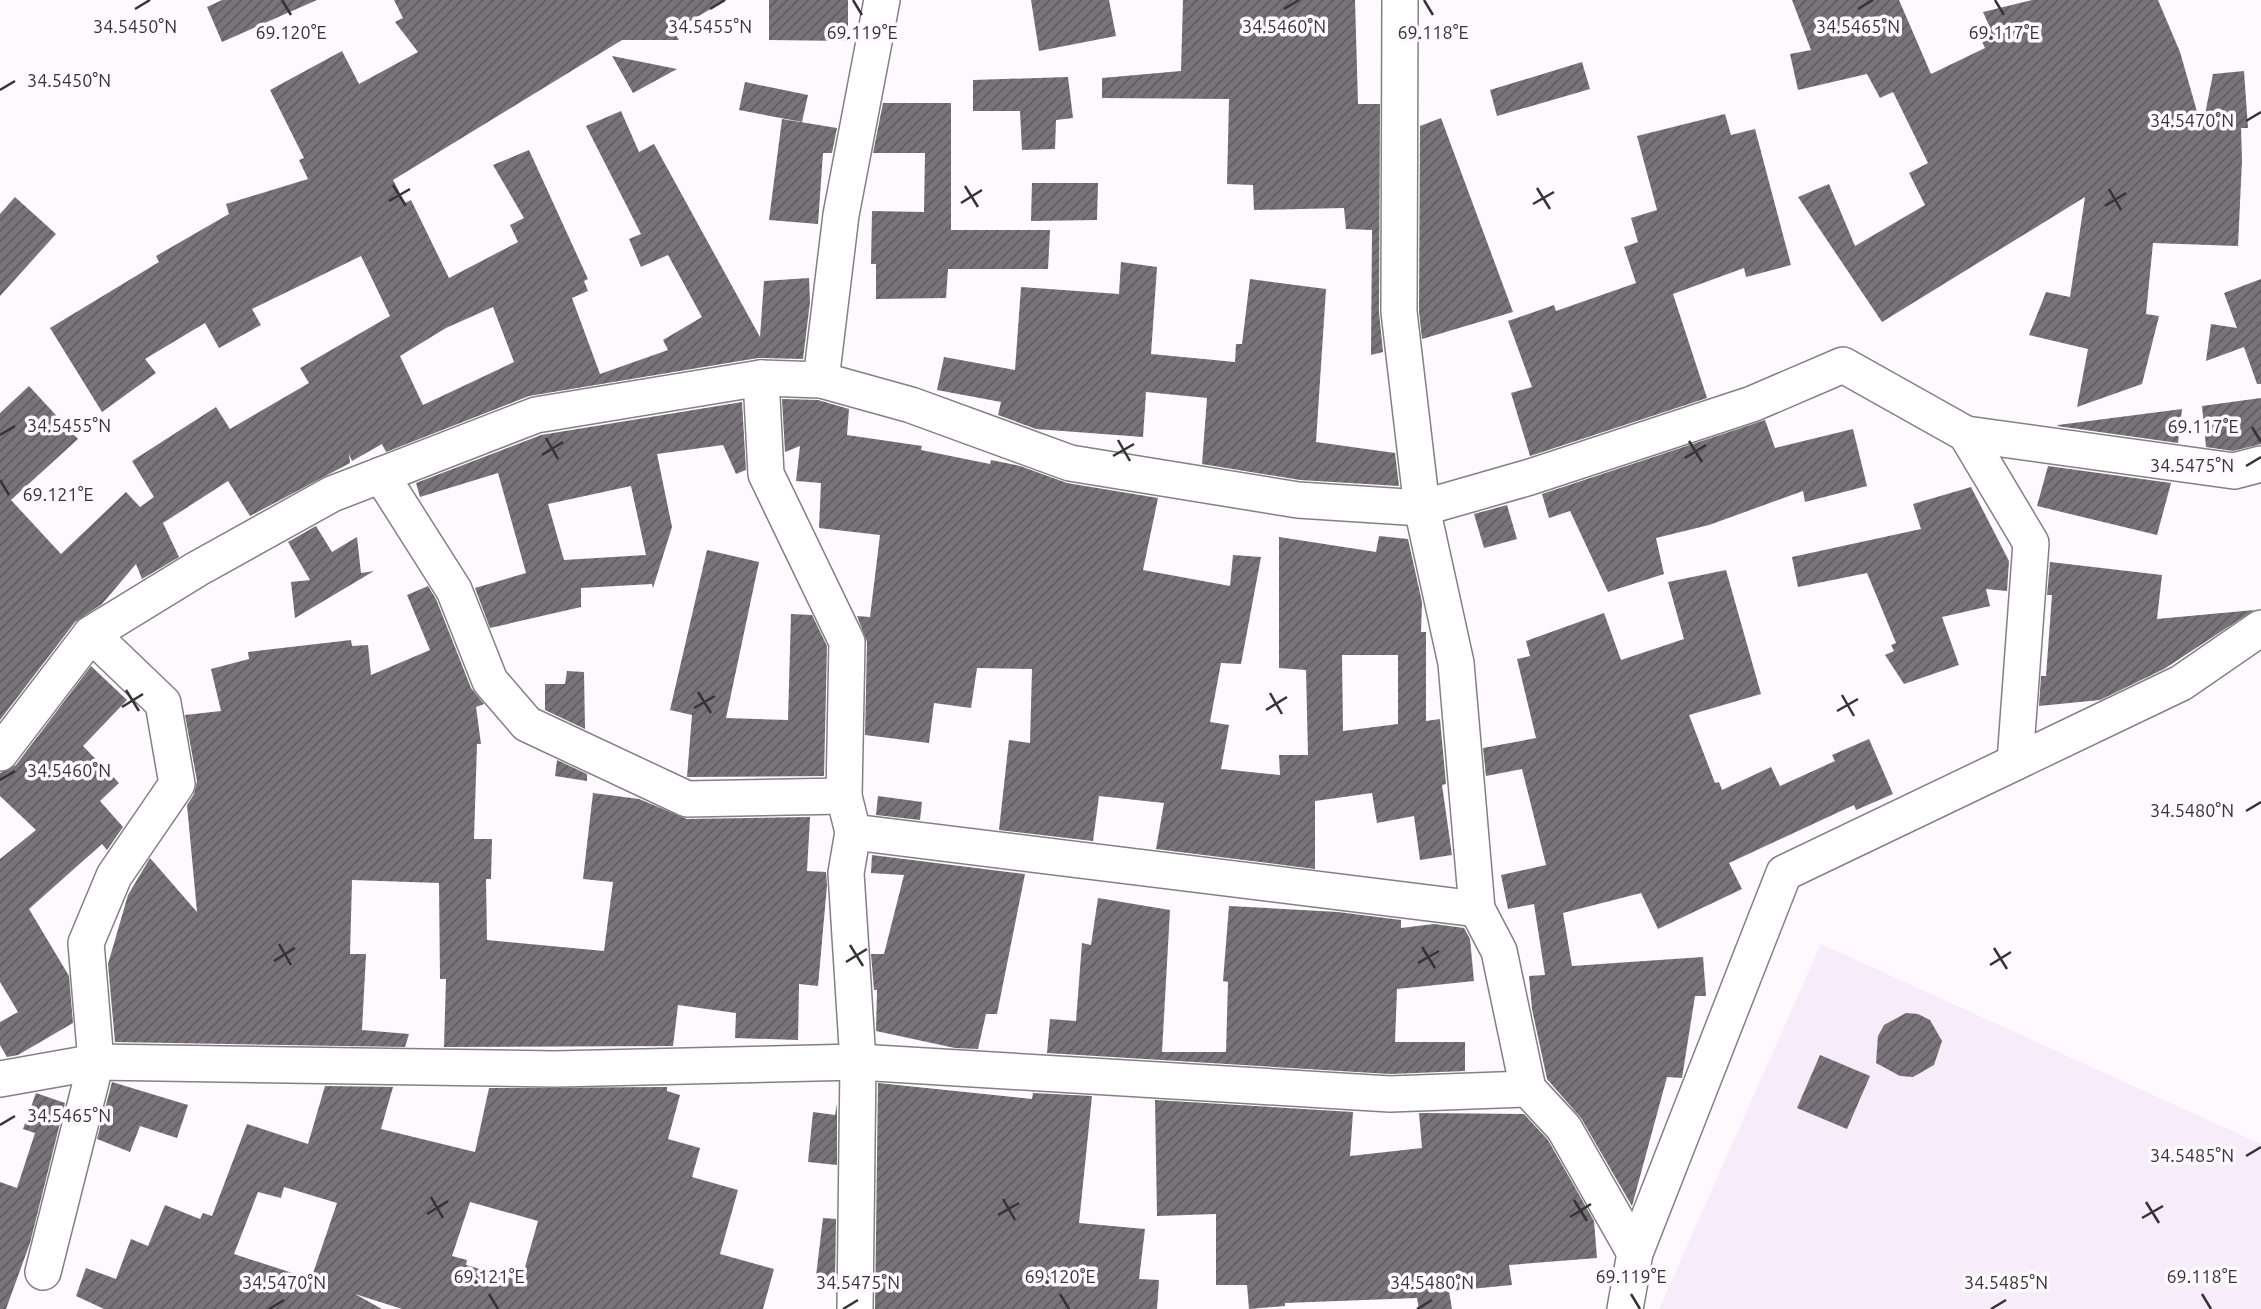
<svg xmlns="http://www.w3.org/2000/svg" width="2261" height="1309" viewBox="0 0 2261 1309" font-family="Ubuntu,sans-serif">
  <defs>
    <pattern id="building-hatch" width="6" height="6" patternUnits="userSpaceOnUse" patternTransform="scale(1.75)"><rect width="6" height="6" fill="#79747a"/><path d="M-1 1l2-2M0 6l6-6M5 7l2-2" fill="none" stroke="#5f5b60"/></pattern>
  </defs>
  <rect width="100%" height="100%" fill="#fef9ff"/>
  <polygon fill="#f7ecf9" points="1821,944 2261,1144 2261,1309 1659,1309"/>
  <g fill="url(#building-hatch)" fill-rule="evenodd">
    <polygon points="222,0 317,0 222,42 207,7"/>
    <path d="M394,0H726L673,31L679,40H622L393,180L405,203L411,200L449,278L518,242L510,225L524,218L493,165L529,150L588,279L584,281L588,291L572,298L600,374L668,350L663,340L702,317L668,255L641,267L629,239L641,234L586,126L621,111L639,152L654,144L760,337L764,281L809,278L810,302L803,359L758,358L529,396L386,452L382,444L352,461L349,454L350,463L250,516L228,481L163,523L179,557L142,579L136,564L102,604L75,622L0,720V413L29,386L78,439L11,500L61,554L126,492L140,507L154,497L132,461L216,407L230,429L309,383L300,368L390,316L361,256L252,309L261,325L219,348L205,323L145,359L156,373L102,412L50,328L159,262L156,256L229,214L226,204L308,179L299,160L304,158L270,90L342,51L359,84L418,52L395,22L403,18ZM493,307L514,362L423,405L400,356L446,328Z"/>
    <polygon points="769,0 848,0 848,41 769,40"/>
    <polygon points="1031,0 1109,0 1116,36 1039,51"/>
    <polygon points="1183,0 1355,0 1358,104 1380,104 1379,312 1383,352 1371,355 1372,230 1346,229 1344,208 1254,210 1253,185 1227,184 1229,99 1102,98 1102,78 1181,71"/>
    <polygon points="1792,0 1899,0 1931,74 1985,48 1979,35 1991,30 1983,12 2032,0 2158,0 2180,52 2202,129 2213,74 2244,71 2248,128 2241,128 2242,160 2238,246 2153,243 2146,314 2159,316 2142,384 2077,407 2088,349 2029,335 2046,292 2070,297 2085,197 1882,322 1798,197 1829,184 1855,246 1925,205 1909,173 1928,163 1893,92 1880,98 1867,74 1798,90 1790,54 1811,50"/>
    <polygon points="612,56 677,69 633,93"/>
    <polygon points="1582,62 1590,89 1497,116 1490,90"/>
    <polygon points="1068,77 1073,118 1056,120 1055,149 1022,150 1020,111 973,111 973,80"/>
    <polygon points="745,82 808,95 802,122 739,110"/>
    <polygon points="883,103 951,103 951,230 1050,230 1048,269 948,269 946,298 876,299 876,264 871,264 872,211 924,212 925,153 873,153"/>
    <polygon points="1725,114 1731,135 1755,129 1791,265 1746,277 1744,268 1673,294 1707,398 1530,456 1511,393 1532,387 1508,321 1554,305 1556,311 1636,283 1624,247 1638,242 1631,218 1657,210 1637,136"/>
    <polygon points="1441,118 1513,312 1422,339 1419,311 1420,126"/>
    <polygon points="782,119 837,128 832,153 823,153 818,224 769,220"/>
    <polygon points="1032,183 1098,183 1097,220 1031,221"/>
    <polygon points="15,197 56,234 0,296 0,214"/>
    <polygon points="1121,262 1157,267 1151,354 1235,362 1236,344 1242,344 1250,279 1326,289 1316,442 1395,453 1399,486 1300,480 1202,464 1207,398 1146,392 1143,437 1036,429 998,415 1001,402 937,390 944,357 1015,370 1021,287 1119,294"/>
    <polygon points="2261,279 2261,384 2257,384 2244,347 2206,361 2211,324 2237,328 2224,293"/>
    <polygon points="2261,398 2261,444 2233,451 2206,447 2202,406"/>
    <path d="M782,399L818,400L849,409L847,435L922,446L921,450L990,464L991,460L1020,466L1067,483L1158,498L1143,570L1230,586L1233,555L1261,557L1241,664L1221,663L1210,722L1229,725L1221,769L1280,775L1279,755H1308L1306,670L1279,668V537L1376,552L1379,536L1408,539L1422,602L1421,632H1426V721L1440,719L1446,784L1442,785L1452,855L1420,860L1414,816L1377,823L1372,793L1315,801V869L1156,849L1164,803L1099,796L1093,841L999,830L1009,740L1030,743L1032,669L977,668L971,708L934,703L929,743L865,735L867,642L857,616L870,617L880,535L819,528L821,483L796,481L800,446L785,452ZM1342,655H1398V724L1343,731Z"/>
    <path d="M742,402L746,470L736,474L723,445L657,454L672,527L653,588L652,584L581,588V607L490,628L475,588L526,573L498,473L420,497L416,483L541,435ZM631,486L646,555L564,560L548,504Z"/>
    <polygon points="2182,409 2178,443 2057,426 2058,425"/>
    <polygon points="1765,420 1775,448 1853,429 1867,486 1805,502 1803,491 1709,525 1656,538 1664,574 1608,592 1570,511 1549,518 1542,494"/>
    <polygon points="2048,466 2171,483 2157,535 2037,506"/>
    <polygon points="1971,487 2009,561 2007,591 1986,589 1990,606 1942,617 1959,665 1904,684 1885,655 1894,651 1891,645 1896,643 1867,573 1798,587 1792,557 1921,529 1913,504"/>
    <polygon points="1507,505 1517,539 1484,548 1474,514"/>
    <polygon points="316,526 332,552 357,537 361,573 374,571 295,618 291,582 310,580 288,542"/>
    <polygon points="707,550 759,562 726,718 788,720 791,614 812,615 827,646 824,776 687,777 692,715 670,710"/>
    <polygon points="2050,562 2162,575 2157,619 2254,610 2164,669 2100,700 2039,706 2041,676 2046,676 2052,595 2047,595"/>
    <polygon points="1726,570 1761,694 1689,715 1715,783 1719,782 1722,790 1771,767 1780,786 1835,761 1832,755 1869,739 1893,794 1856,810 1854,805 1729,863 1742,889 1658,929 1641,893 1563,913 1572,966 1703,957 1706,996 1695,996 1682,1078 1667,1077 1632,1206 1581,1118 1547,1079 1532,1009 1529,976 1545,975 1534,904 1508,909 1501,875 1546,865 1522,769 1486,776 1483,748 1536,738 1517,659 1530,656 1526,641 1604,613 1621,660 1684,639 1668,582"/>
    <polygon points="428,586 436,599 471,688 484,704 476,707 481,744 477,744 474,839 492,839 491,879 486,879 487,940 604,951 613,882 583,879 593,793 639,799 687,819 810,817 807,871 826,872 827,885 818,986 799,984 798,1040 735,1038 736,1013 678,1005 673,1046 444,1047 446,979 440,979 439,883 352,880 350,954 366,954 362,1030 409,1034 405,1047 115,1042 108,964 128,895 150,858 197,912 187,805 194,794 197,781 185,715 221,711 211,669 249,659 248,652 351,640 352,646 368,645 371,675 430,650 407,595"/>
    <polygon points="91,666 127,700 83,746 119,783 100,801 123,827 107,850 102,844 29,909 69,976 73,1023 18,1055 7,1057 0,1045 0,1022 18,1012 0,982 0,859 36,830 0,796 0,773 16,765"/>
    <polygon points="567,671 584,672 585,729 545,710 545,684 565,684"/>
    <polygon points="557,760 587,774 587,781 555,776"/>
    <polygon points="878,796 922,802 920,820 876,815"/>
    <polygon points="872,855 1025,874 997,1014 986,1014 978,1049 955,1048 876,1031 877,990 874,990 871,954 884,954 904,875 871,873"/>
    <polygon points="1098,898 1170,910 1162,1052 1226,1052 1228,982 1223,981 1229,906 1338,912 1401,920 1401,928 1434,924 1464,928 1470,939 1474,981 1397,989 1395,1042 1465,1042 1465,1071 1390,1074 1047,1053 1050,1019 1076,1021 1082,943 1091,945"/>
    <polygon points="1906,1013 1918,1014 1930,1020 1942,1041 1934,1065 1913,1077 1900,1076 1876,1063 1878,1036 1884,1025"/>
    <polygon points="1820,1055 1870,1076 1847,1129 1797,1108"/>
    <polygon points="112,1082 188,1105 177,1138 140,1126 130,1152 97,1139"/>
    <polygon points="878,1083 1032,1099 1033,1093 1092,1096 1079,1223 1145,1229 1139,1279 1159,1280 1157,1309 875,1309"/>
    <path d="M325,1086L393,1087L381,1129L475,1152L489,1088L667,1087V1091L680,1095L668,1139L700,1148L692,1177L738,1190L720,1254L774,1269L763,1309H402L355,1294L382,1309H104L76,1296L86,1268L116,1279L131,1239L148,1246L165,1205L200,1219L203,1213L212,1216L247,1124L308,1144ZM284,1187L337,1203L311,1279L234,1254L258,1192L281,1198ZM470,1202L538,1221L521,1281L466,1265L467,1260L452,1256Z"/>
    <polygon points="36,1093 65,1103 30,1243 6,1309 0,1309 0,1182 17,1188 35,1133 23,1129"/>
    <polygon points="1155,1100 1353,1112 1350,1156 1422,1148 1419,1113 1524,1114 1548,1140 1594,1221 1597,1258 1509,1265 1512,1285 1449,1291 1452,1309 1419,1309 1417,1298 1285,1303 1285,1306 1249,1309 1247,1285 1216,1285 1216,1214 1157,1216"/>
    <polygon points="837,1104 837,1165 808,1162 813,1112 835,1115"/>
    <polygon points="823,1218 836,1219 835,1279 816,1276"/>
  </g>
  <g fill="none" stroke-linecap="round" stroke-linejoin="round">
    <g stroke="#847f85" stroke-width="38">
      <g id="minor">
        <polyline points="1400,0 1399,312 1422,508 1456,663 1477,909 1499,951 1528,1089 1564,1128 1635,1253"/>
        <polyline points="761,378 766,474 847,642 844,796 853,832 846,873 858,1062 855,1309"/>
        <polyline points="821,380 841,215 882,0"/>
        <polyline points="1966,434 2031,543 2015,762"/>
        <polyline points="381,475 454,590 490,681 527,724 687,799 844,796"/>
        <polyline points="0,753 91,634 197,569 332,494 536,415 761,378 821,380 911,405 1070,463 1298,500 1422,508 1530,477 1752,404 1843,365 1966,434 2234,471 2261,464"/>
        <polyline points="853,832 1477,909"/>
        <polyline points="0,1079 96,1062 555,1069 858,1062 1390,1094 1528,1089"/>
        <polyline points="43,1272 96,1062 86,943 114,876 177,784 163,703 91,634"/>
        <polyline points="1625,1309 1635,1253 1784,873 2181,683 2261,628"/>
      </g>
    </g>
    <use href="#minor" stroke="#fff" stroke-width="35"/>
  </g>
  <path fill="none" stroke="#353336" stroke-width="2.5" d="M282,0L291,15M853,0L862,15M1424,0L1433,15M1995,0L2004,15M135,9L150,0M710,9L725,0M1284,9L1299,0M1858,9L1873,0M0,90L15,81M2246,121L2261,112M393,185L406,206M965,186L978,207M1537,188L1550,209M2109,189L2121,210M389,201L410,189M961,203L982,190M1533,204L1554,192M2105,206L2126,193M2252,427L2261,442M0,435L15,426M546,438L558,459M1118,440L1130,461M1689,441L1702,462M542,455L563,442M1113,456L1134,444M1685,458L1706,445M2246,466L2261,457M0,480L9,495M126,690L139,711M698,692L711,713M1270,693L1282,714M1842,695L1854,716M122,707L143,694M694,708L715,696M1266,710L1287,697M1837,711L1858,699M0,780L15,771M2246,811L2261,802M279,944L291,965M850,945L863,966M1422,947L1435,968M1994,948L2007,969M274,961L295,948M846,962L867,949M1418,963L1439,951M1990,965L2011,952M0,1125L15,1116M2246,1156L2261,1147M431,1197L443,1218M1003,1199L1015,1220M1574,1200L1587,1221M2146,1202L2159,1223M427,1214L448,1201M998,1215L1019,1203M1570,1217L1591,1204M2142,1218L2163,1206M489,1294L498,1309M1060,1294L1069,1309M1631,1294L1640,1309M2202,1294L2211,1309M269,1309L284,1300M843,1309L858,1300M1417,1309L1432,1300M1991,1309L2006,1300"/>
  <g font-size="18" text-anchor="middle" fill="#353336" stroke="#fef9ff" stroke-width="7" stroke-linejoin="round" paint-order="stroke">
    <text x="1284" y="33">34.5460°N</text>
    <text x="135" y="33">34.5450°N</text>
    <text x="710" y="33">34.5455°N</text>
    <text x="1858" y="33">34.5465°N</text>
    <text x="291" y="39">69.120°E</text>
    <text x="862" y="39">69.119°E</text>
    <text x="1433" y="39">69.118°E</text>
    <text x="2004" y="39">69.117°E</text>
    <text x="69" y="87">34.5450°N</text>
    <text x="2192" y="127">34.5470°N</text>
    <text x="69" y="432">34.5455°N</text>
    <text x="2203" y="433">69.117°E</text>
    <text x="2192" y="472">34.5475°N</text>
    <text x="58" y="501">69.121°E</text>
    <text x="69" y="777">34.5460°N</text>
    <text x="2192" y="817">34.5480°N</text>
    <text x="69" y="1122">34.5465°N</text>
    <text x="2192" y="1162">34.5485°N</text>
    <text x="489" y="1283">69.121°E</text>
    <text x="1060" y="1283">69.120°E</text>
    <text x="1631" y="1283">69.119°E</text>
    <text x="2202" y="1283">69.118°E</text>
    <text x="284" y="1289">34.5470°N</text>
    <text x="858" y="1289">34.5475°N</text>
    <text x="1432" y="1289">34.5480°N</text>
    <text x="2006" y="1289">34.5485°N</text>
  </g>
</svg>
